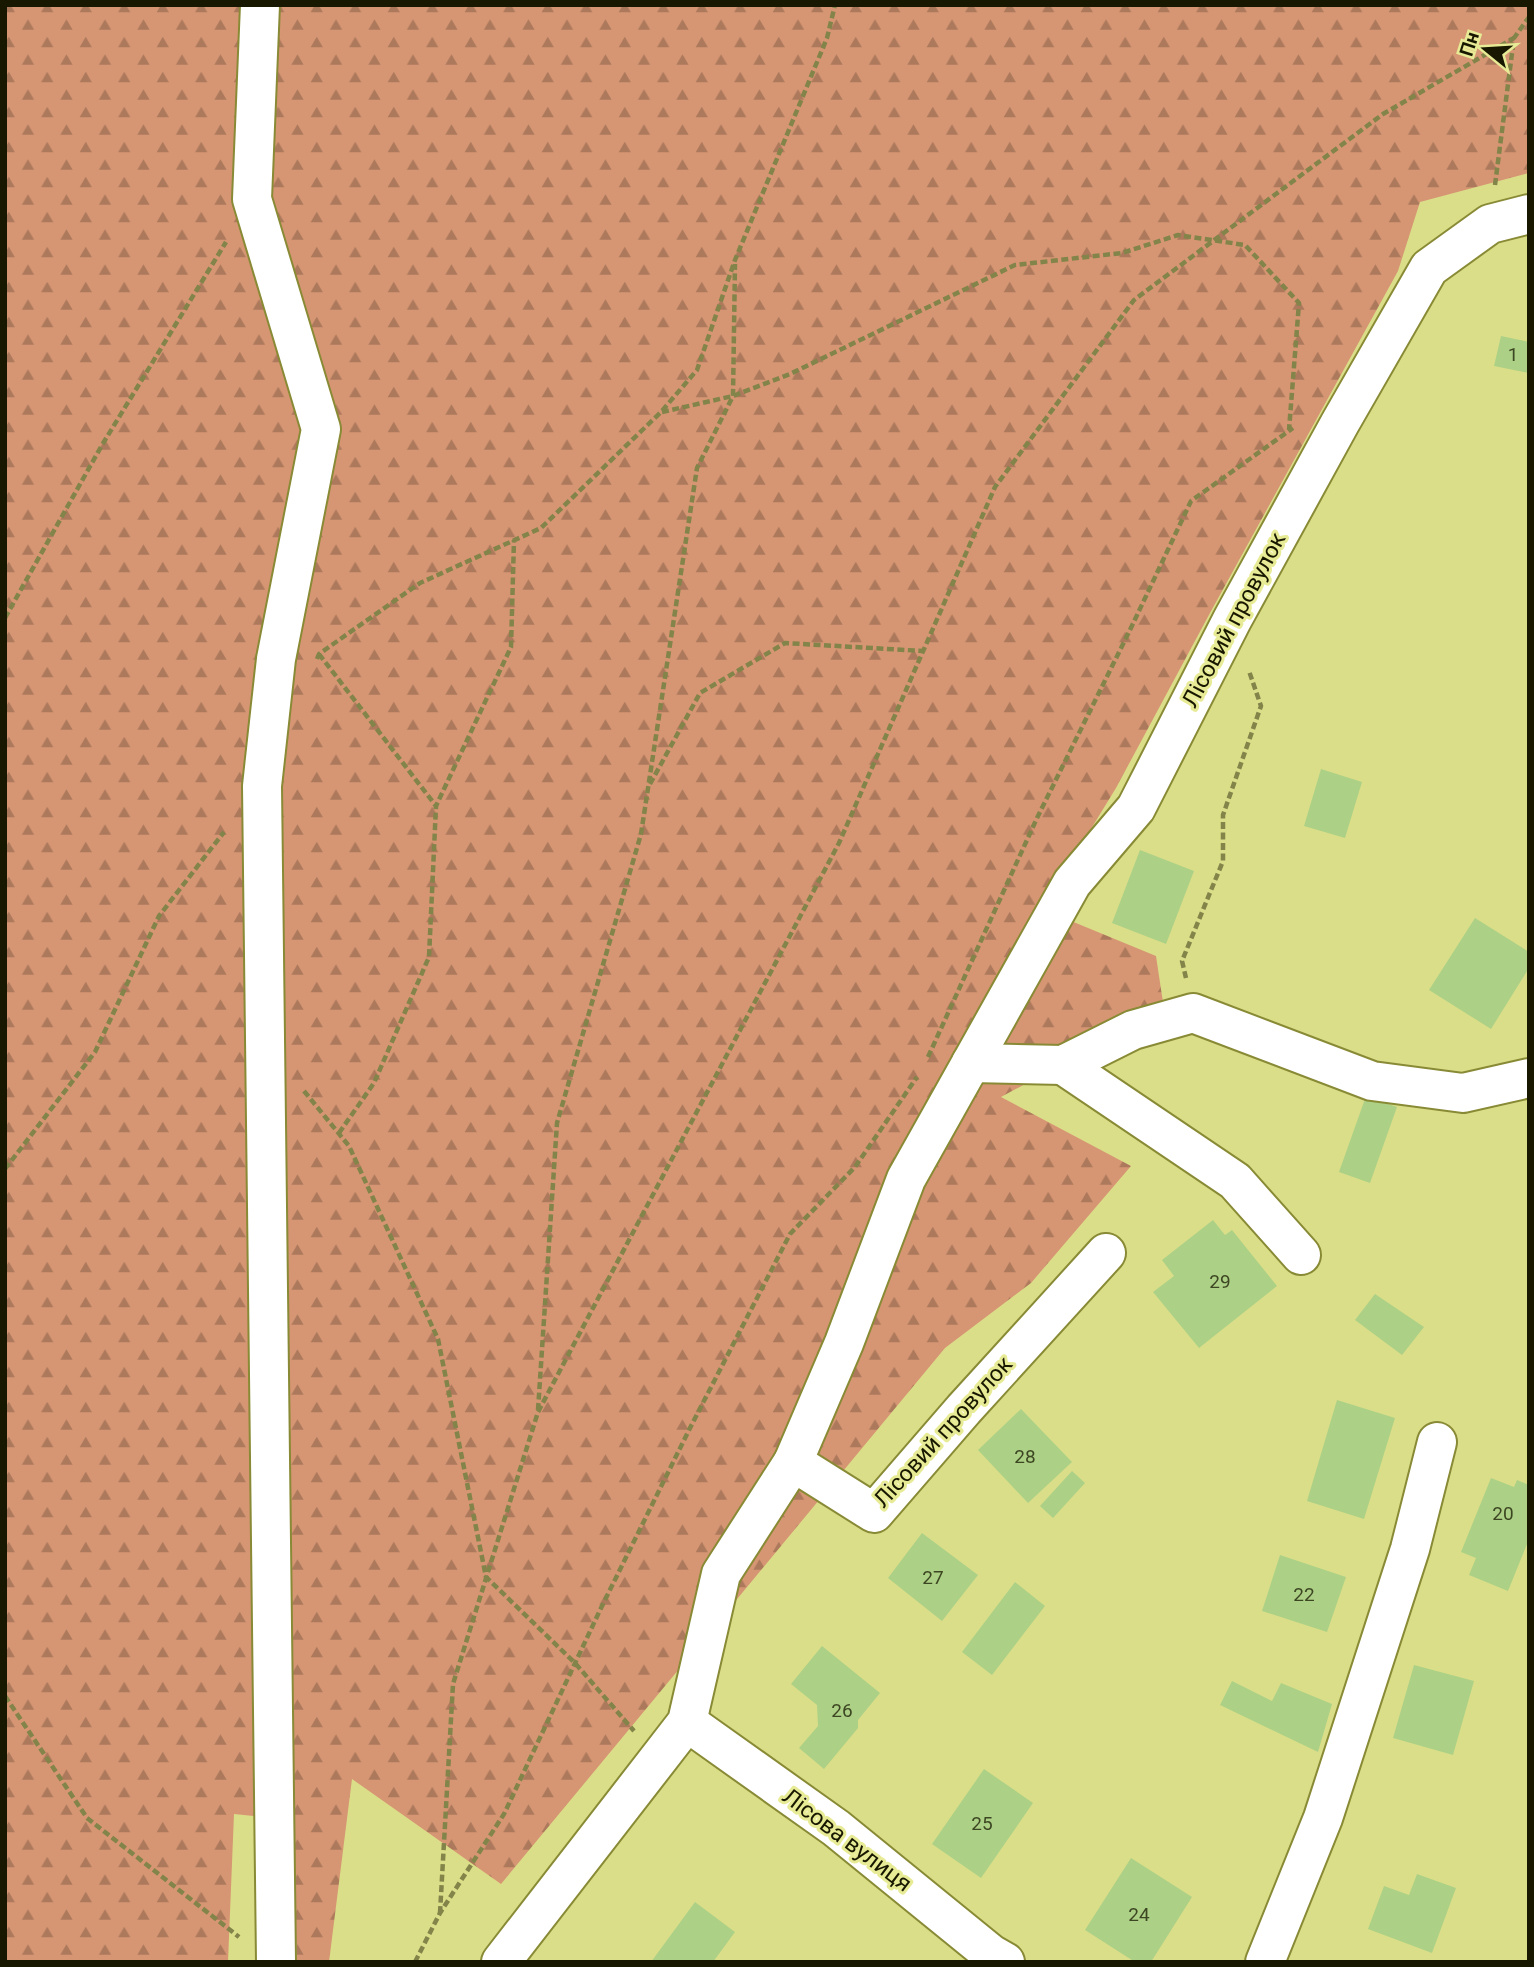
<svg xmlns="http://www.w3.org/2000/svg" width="1534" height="1967" viewBox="0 0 1534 1967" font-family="Roboto,sans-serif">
  <defs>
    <pattern id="forest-firs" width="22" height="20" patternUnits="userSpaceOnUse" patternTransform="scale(1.75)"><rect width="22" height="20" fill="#d69673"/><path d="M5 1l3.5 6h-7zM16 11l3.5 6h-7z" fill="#ad795c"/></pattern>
  </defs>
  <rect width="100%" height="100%" fill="#dbde88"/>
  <polygon fill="url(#forest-firs)" points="5,5 1529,5 1529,173 1420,202 1398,271 1210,613 1116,788 1042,909 1156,956 1164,1009 1001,1097 1131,1166 1031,1283 945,1348 501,1884 352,1779 329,1962 297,1962 292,1820 234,1814 228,1962 5,1962"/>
  <g fill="#acd186">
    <polygon points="1501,336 1529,342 1529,373 1494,366"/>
    <polygon points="1321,769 1362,782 1345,838 1304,826"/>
    <polygon points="1140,850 1194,871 1166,944 1112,923"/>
    <polygon points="1475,918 1529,952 1529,968 1491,1029 1429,990"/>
    <polygon points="1366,1096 1397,1107 1370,1183 1339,1172"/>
    <polygon points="1213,1220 1225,1235 1232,1230 1277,1286 1199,1348 1153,1292 1174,1276 1162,1260"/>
    <polygon points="1375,1294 1424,1327 1402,1355 1355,1320"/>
    <polygon points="1337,1400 1395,1418 1364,1519 1307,1501"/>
    <polygon points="1021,1409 1072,1462 1028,1503 978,1450"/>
    <polygon points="1072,1471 1085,1483 1053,1518 1040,1506"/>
    <polygon points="1491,1478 1514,1487 1517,1480 1529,1485 1529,1539 1508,1591 1469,1575 1476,1558 1461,1552"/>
    <polygon points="922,1533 978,1575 942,1621 888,1578"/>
    <polygon points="1280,1555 1346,1577 1327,1632 1262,1611"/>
    <polygon points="1015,1582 1045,1606 992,1675 962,1652"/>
    <polygon points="822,1646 880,1693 858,1720 858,1728 824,1769 799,1748 818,1726 817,1705 791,1684"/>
    <polygon points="1414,1665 1474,1681 1453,1755 1393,1738"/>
    <polygon points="1232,1681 1272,1701 1281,1683 1332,1704 1318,1752 1220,1705"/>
    <polygon points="984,1769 1033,1803 981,1878 932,1844"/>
    <polygon points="1131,1858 1192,1897 1151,1962 1135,1962 1085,1930"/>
    <polygon points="1417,1874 1456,1888 1432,1953 1368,1929 1384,1886 1409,1895"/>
    <polygon points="695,1902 735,1932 713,1962 651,1962"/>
  </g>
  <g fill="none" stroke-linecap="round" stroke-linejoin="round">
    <g stroke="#898a35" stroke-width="42">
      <g id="minor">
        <polyline points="260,5 252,199 321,429 276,659 262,786 276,1962"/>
        <polyline points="971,1063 1063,1065 1133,1030 1193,1013 1372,1081 1463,1093 1529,1078"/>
        <polyline points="1063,1065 1235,1181 1301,1255"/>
        <polyline points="793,1462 844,1343 906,1179 1072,883 1136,808 1232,620 1340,423 1429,268 1490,224 1529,214"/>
        <polyline points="687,1722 836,1828 991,1954 1005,1962"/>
        <polyline points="501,1962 687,1722 721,1574 793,1462 874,1513 964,1409 1106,1253"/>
        <polyline points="1265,1962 1323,1818 1410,1549 1437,1442"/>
      </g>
    </g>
    <g stroke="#82844a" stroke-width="4.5" stroke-dasharray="7 3.5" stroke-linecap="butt">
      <polyline points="1495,185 1514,38 1529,17"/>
      <polyline points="662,412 733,396 790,374 1015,265 1122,253 1178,235 1245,245 1299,303 1289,430"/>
      <polyline points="5,618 102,445 226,242"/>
      <polyline points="319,654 436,806"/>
      <polyline points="317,659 319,654 420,583 541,528 661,412 697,370 735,260 827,38 835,5"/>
      <polyline points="650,784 700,693 785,643 923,651"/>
      <polyline points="1186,978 1182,961 1223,861 1223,815 1261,706 1249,671"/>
      <polyline points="928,1057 1037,818 1129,632 1191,501 1293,428"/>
      <polyline points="304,1091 349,1146 438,1339 486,1577 575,1663 634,1731"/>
      <polyline points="339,1133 374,1083 429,957 436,806 511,647 514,540"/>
      <polyline points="5,1169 95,1052 159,916 224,832"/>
      <polyline points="538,1410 557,1123 641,834 697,468 733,396 735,264"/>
      <polyline points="5,1696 87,1818 239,1937"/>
      <polyline points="440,1913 453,1684 538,1412 839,843 995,487 1134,300 1383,114 1514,38"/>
      <polyline points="415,1962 440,1913 504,1814 601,1608 690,1428 790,1234 855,1167 917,1077"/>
    </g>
    <use href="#minor" stroke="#fff" stroke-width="38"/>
  </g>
  <g text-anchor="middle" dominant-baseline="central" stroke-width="6" stroke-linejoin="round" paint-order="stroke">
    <g font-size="19" fill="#3d4622">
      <text x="1513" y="354">1</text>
      <text x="1220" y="1281">29</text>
      <text x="1025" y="1456">28</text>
      <text x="1503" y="1513">20</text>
      <text x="933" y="1577">27</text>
      <text x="1304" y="1594">22</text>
      <text x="842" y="1710">26</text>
      <text x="982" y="1823">25</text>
      <text x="1139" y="1914">24</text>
    </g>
    <g font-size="23" fill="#181801" stroke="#e8eb95">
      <text transform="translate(1234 620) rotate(-62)">Лісовий провулок</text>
      <text transform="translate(943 1432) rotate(-48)">Лісовий провулок</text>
      <text transform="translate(847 1840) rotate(37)">Лісова вулиця</text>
    </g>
  </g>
  <rect width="1534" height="1967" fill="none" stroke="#181801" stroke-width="14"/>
  <g transform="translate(1485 49) rotate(288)" stroke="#e8eb95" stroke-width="5" paint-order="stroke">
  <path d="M0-5L12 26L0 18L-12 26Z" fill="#181801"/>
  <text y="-10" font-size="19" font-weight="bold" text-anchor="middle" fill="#181801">Пн</text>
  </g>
</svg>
